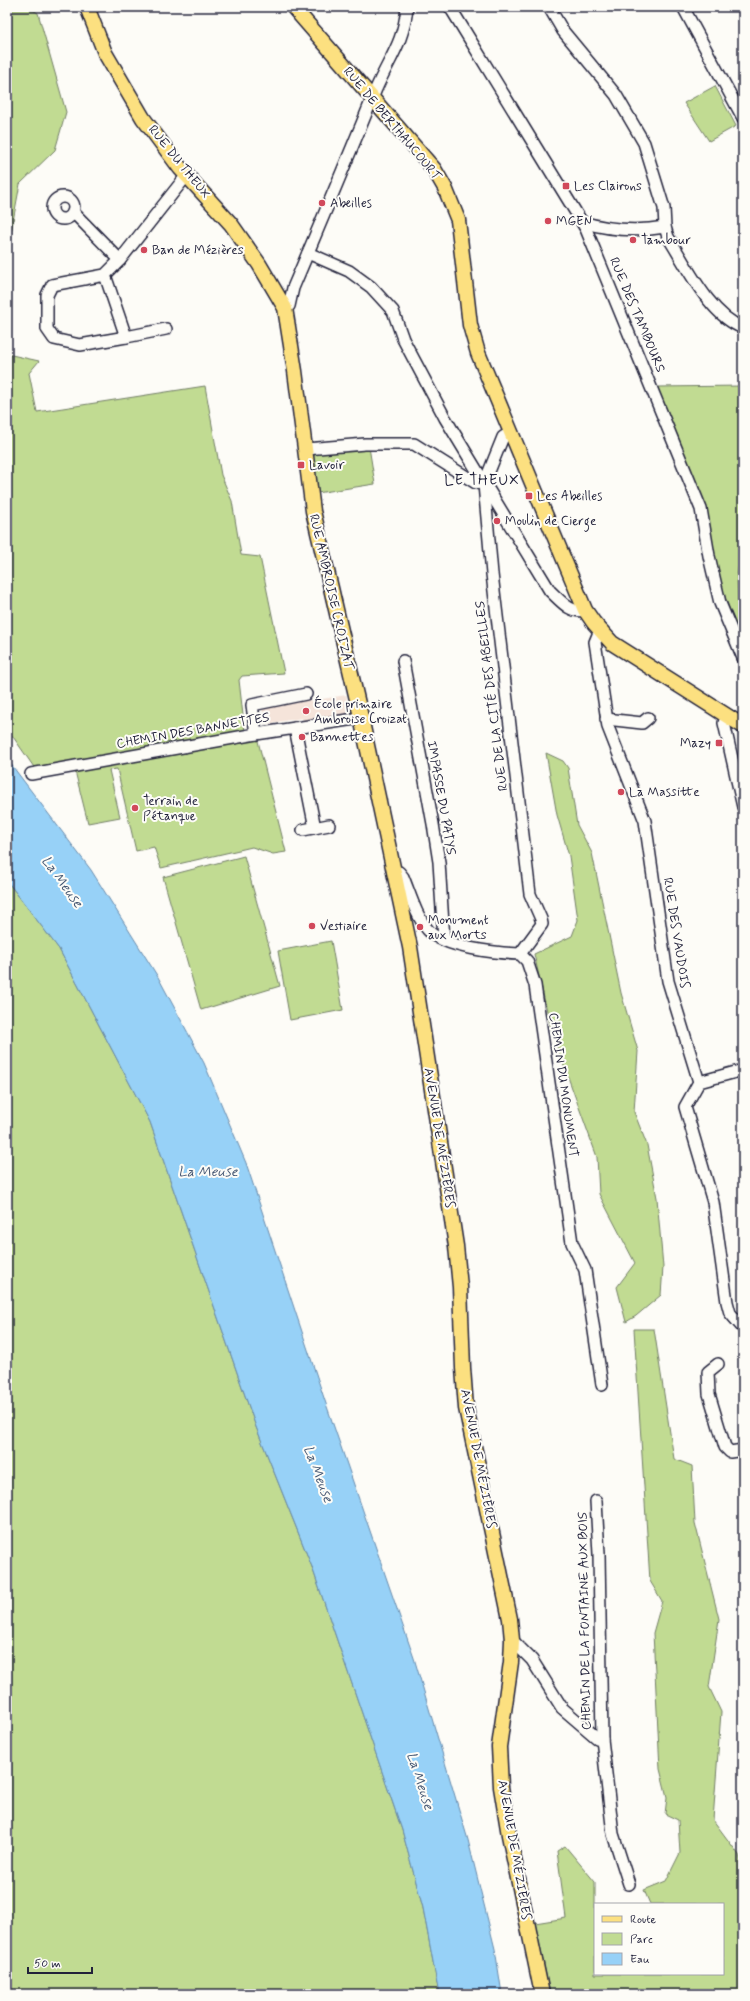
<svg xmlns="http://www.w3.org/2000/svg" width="750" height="2001" viewBox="0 0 750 2001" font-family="Mynerve,sans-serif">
  <rect width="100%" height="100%" fill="#fdfcf7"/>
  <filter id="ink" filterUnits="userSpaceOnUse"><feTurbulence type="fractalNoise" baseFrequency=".025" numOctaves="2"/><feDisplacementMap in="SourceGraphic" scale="8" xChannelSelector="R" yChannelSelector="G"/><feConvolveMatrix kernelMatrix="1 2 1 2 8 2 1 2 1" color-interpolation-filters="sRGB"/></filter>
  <g filter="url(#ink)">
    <polygon fill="#f5e4da" points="346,695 351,715 304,723 302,718 265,724 262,707 309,698 310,701"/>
    <g fill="#c1db92" stroke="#727e66">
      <polygon points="7,7 27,7 38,13 66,112 55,150 20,184 13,221 7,262"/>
      <polygon points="715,86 736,126 709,141 684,103"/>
      <polygon points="7,346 7,354 39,361 29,373 37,412 205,386 221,475 232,501 241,555 260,557 284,673 242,676 239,680 245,733 258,741 286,852 273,854 252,847 161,868 154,847 136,851 117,769 109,770 120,817 88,823 74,767 38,773 7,728"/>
      <polygon points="743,386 743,538 737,576 738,603 743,618 743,646 719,580 694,479 657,387"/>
      <polygon points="369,447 375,484 317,493 312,454"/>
      <polygon points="546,753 563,761 568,768 577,825 592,853 621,993 638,1051 634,1112 647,1145 657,1198 663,1267 661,1295 636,1316 626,1322 617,1287 635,1263 599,1194 597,1157 552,1033 534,954 572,936 578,920 569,856 557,815"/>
      <polygon points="244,856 280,986 201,1010 163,877"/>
      <polygon points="7,881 59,949 150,1122 256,1427 312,1567 402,1830 423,1908 439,1994 7,1994"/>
      <polygon points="331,941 343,1010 290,1020 278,951"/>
      <polygon points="634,1329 654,1329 674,1459 692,1466 695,1523 719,1619 709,1687 721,1712 713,1820 739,1855 743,1875 743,1994 550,1994 535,1923 566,1918 557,1851 565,1846 595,1882 595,1974 723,1974 723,1904 650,1904 644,1890 666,1881 680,1853 678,1820 665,1814 667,1797 660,1769 653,1633 662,1601 650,1581"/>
    </g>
    <polygon fill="#97d1f7" stroke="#688bac" points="7,759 91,870 158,977 204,1063 246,1163 324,1398 414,1658 468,1840 495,1949 502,1994 439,1994 423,1908 402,1830 312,1567 256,1427 150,1122 59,949 7,881"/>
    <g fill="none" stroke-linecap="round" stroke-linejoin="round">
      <g stroke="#22223b" stroke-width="14">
        <g id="minor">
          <polyline points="450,7 586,229 701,509 709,556 720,603 743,658"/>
          <path d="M549,7L563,31L616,95L644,143L664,208L665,227L668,237C687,266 709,315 743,328"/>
          <polyline points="683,7 743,118"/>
          <circle cx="63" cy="208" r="11"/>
          <polyline points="73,212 120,260"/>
          <path d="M582,222C609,230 636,232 665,227"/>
          <path d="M308,253L349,271L371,287L393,311L403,339L445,418L550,591C560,600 570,614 585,610"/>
          <polyline points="105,275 126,337 80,345 54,339 47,329 47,295 52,285 105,275 120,260 187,175"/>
          <path d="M285,308L289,306L293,288C321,222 349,156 376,89C389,59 404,42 407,7"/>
          <polyline points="126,337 166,329"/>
          <polyline points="510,433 503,437 484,484 492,574 530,894 541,919 542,924 520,954"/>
          <polyline points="306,449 365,444 414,444 476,483 484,484"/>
          <polyline points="600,630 595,642 608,727 645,821 668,981 699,1082 685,1107 713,1202 727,1302 730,1313 743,1328"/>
          <polyline points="403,661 433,824 439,862 444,940"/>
          <polyline points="727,716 724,723 743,807"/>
          <polyline points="606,719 642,723 648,718"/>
          <polyline points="295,728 315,828"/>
          <polyline points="256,734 252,705 306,694"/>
          <polyline points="31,774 256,734 361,718"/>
          <polyline points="303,830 329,825"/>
          <path d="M395,873L399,872L403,877C410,894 416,916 428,930C443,948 498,953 520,954L527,961L535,985L572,1243L585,1270L602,1385"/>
          <polyline points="699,1082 743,1070"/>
          <polyline points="718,1364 708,1372 709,1394 725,1447 730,1452 743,1450"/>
          <polyline points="596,1501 599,1554 602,1739 613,1834 629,1884"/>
          <polyline points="512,1640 532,1660 562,1708 597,1738 602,1739"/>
        </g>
      </g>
      <g stroke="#22223b" stroke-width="17">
        <g id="major">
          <polyline points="87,7 105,53 143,118 180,168 231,224 259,264 285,308 295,371 313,511 359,708 410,947 456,1246 460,1287 463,1368 466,1408 510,1619 512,1640 511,1662 499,1747 501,1787 509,1835 542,1994"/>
          <polyline points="293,7 434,169 445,188 458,220 470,325 478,353 585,610 594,623 612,643 743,726"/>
        </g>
      </g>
      <use href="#minor" stroke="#fdfcf7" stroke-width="11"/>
      <use href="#major" stroke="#fce080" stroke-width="14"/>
    </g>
  </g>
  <g fill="#d1495b" stroke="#fdfcf7" stroke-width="1.5">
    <rect x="562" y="182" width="8" height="8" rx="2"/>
    <circle cx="322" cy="203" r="4"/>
    <circle cx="548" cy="221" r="4"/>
    <circle cx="633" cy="240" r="4"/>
    <circle cx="144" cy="250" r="4"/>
    <rect x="297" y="461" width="8" height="8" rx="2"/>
    <rect x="525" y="492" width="8" height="8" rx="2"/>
    <circle cx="497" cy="521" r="4"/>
    <circle cx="306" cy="711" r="4"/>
    <circle cx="302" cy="737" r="4"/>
    <rect x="715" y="739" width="8" height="8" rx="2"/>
    <circle cx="621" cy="792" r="4"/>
    <circle cx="135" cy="808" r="4"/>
    <circle cx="312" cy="926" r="4"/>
    <circle cx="420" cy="927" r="4"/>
  </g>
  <g text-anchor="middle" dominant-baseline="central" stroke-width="4" stroke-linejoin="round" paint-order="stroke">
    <g font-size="13" fill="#22223b" stroke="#fdfcf7">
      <text transform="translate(392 124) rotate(50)">RUE DE BERTHAUCOURT</text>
      <text transform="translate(179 162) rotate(51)">RUE DU THEUX</text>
      <text transform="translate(637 315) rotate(67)">RUE DES TAMBOURS</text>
      <text transform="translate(331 592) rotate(77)">RUE AMBROISE CROIZAT</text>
      <text transform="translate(492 696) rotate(-97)">RUE DE LA CITÉ DES ABEILLES</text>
      <text transform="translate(193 731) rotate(-10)">CHEMIN DES BANNETTES</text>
      <text transform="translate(441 798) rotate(80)">IMPASSE DU PATYS</text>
      <text transform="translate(676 933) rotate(81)">RUE DES VAUDOIS</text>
      <text transform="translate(563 1085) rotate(82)">CHEMIN DU MONUMENT</text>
      <text transform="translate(439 1138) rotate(81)">AVENUE DE MÉZIÈRES</text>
      <text transform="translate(478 1459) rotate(79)">AVENUE DE MÉZIÈRES</text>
      <text transform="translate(585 1621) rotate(-91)">CHEMIN DE LA FONTAINE AUX BOIS</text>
      <text transform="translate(514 1850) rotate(80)">AVENUE DE MÉZIÈRES</text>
    </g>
    <g font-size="13" fill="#22223b" stroke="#fdfcf7" text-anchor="start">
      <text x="574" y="186">Les Clairons</text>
      <text x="330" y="203">Abeilles</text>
      <text x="556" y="221">MGEN</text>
      <text x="641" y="240">Tambour</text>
      <text x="152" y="250">Ban de Mézières</text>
      <text x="309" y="465">Lavoir</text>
      <text x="537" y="496">Les Abeilles</text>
      <text x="505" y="521">Moulin de Cierge</text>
      <text x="314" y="704">École primaire<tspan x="314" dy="15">Ambroise Croizat</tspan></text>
      <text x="310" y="737">Bannettes</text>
      <text x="711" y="743" text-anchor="end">Mazy</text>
      <text x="629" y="792">La Massitte</text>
      <text x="143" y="801">Terrain de<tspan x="143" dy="15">Pétanque</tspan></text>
      <text x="428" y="920">Monument<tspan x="428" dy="15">aux Morts</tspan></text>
      <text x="320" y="926">Vestiaire</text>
    </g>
    <g font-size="14" font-style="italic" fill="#455773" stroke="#fdfcf7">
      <text transform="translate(62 882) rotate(54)">La Meuse</text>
      <text x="208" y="1172">La Meuse</text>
      <text transform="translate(318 1474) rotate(69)">La Meuse</text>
      <text transform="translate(420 1781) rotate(72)">La Meuse</text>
    </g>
    <g font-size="15" letter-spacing="1" fill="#22223b" stroke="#fdfcf7">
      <text x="482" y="481">LE THEUX</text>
    </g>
  </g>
  <rect width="750" height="2001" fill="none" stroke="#fdfcf7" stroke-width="24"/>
  <rect x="12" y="12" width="726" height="1977" fill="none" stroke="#22223b" stroke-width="1.5" filter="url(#ink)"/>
  <rect x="594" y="1903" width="130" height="72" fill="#fdfcf7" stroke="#a5a5ac"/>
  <rect x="602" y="1916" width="20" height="6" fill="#fce080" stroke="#a5a5ac"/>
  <text x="630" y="1923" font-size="12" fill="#22223b">Route</text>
  <rect x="602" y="1933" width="20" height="12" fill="#c1db92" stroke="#a5a5ac"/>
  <text x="630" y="1943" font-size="12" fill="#22223b">Parc</text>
  <rect x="602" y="1953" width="20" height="12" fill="#97d1f7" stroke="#a5a5ac"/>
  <text x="630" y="1963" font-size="12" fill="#22223b">Eau</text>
  <path d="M28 1967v6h64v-6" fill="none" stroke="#22223b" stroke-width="2"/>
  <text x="34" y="1967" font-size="12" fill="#22223b" stroke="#fdfcf7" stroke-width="3" paint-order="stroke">50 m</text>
</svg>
